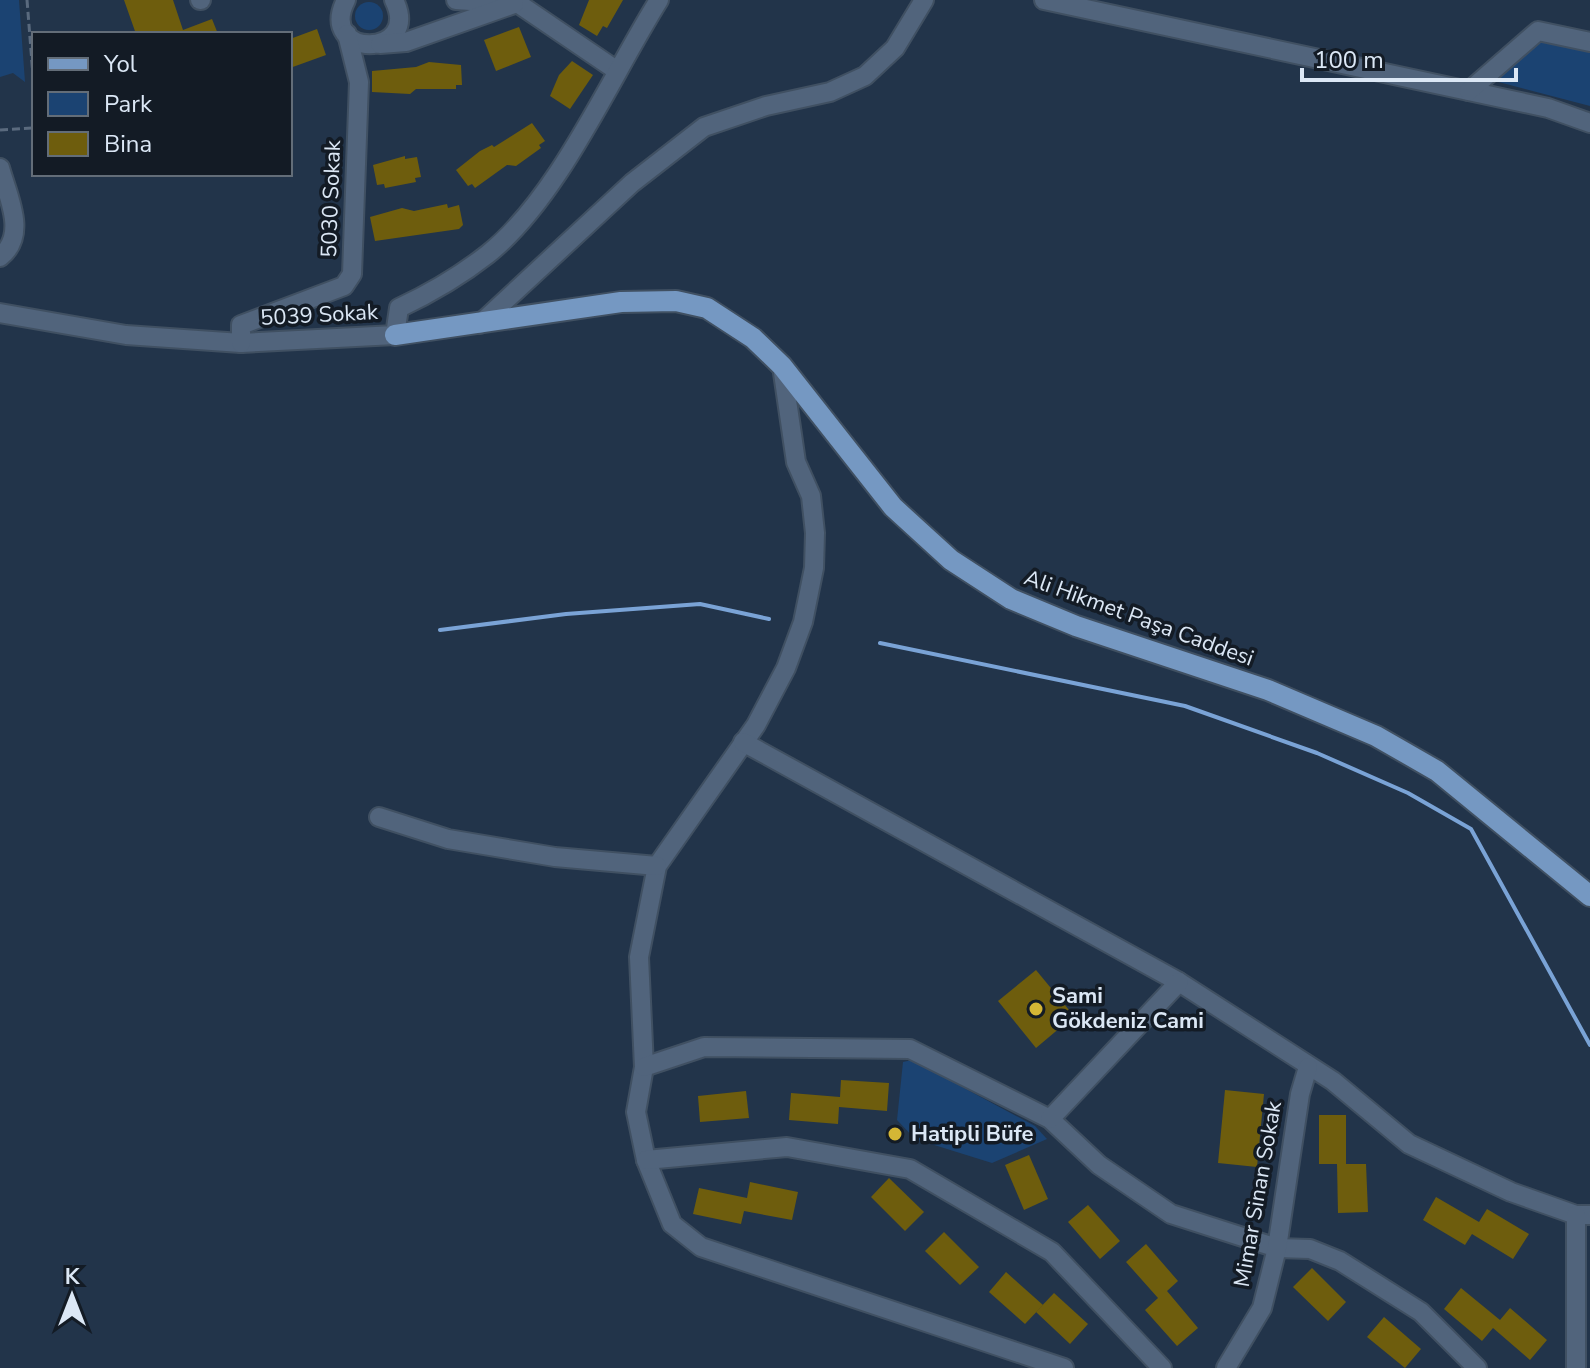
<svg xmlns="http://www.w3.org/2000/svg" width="1590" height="1368" viewBox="0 0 1590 1368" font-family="'Nunito Sans',sans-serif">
  <rect width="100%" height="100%" fill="#22344a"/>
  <g fill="#1b4372">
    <polygon points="0,0 19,0 25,82 13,73 0,77"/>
    <circle cx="369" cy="16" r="14"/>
    <polygon points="1540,37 1590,46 1590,106 1491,80"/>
    <polygon points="912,1060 1035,1126 1047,1139 992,1163 915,1139 897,1120 903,1062"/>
  </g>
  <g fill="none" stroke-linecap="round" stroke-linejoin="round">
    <g stroke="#7aa3d6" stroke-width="4">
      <polyline points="440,630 566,614 700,604 769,619"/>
      <polyline points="880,643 1185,706 1317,753 1408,793 1471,829 1590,1045"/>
    </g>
  </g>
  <g fill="#6e5d0d">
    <polygon points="124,0 173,0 183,30 212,19 218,34 136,34"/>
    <polygon points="589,0 623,0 607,28 603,26 597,36 579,25"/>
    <polygon points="519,27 531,57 496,71 484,40"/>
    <polygon points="317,29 326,55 290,68 290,39"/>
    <polygon points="572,61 593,75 570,109 550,96 559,75"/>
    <polygon points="429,62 461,65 462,85 456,85 456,89 416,89 410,94 372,92 372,71 416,67"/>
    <polygon points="532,123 545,141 539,145 541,148 516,166 507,165 475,188 472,184 468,186 456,170 480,151 492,145 494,147"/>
    <polygon points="405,156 405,159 417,157 421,177 415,178 416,182 385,188 384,184 377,185 373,165"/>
    <polygon points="447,204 448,208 459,205 463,225 459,229 375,241 370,217 402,208 414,211"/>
    <polygon points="1036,970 1074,1016 1036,1048 998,1001"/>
    <polygon points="841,1080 889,1083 887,1111 839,1107 838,1124 789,1120 791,1093 840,1097"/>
    <polygon points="1225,1090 1264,1094 1257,1167 1218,1163"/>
    <polygon points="746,1091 749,1118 700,1122 698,1096"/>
    <rect x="1319" y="1115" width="27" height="49"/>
    <polygon points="1029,1155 1048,1199 1024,1210 1005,1165"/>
    <polygon points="1337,1164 1366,1164 1368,1212 1338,1213"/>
    <polygon points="889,1178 924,1212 905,1231 871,1197"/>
    <polygon points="750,1182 798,1192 792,1220 744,1211 741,1224 693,1214 699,1188 747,1198"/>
    <polygon points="1436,1197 1479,1222 1487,1209 1529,1234 1513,1259 1472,1234 1465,1245 1423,1220"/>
    <polygon points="1088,1205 1120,1241 1100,1259 1068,1222"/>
    <polygon points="944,1232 979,1267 960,1285 925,1251"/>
    <polygon points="1146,1244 1178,1281 1167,1291 1198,1328 1177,1346 1145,1310 1158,1298 1126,1262"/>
    <polygon points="1312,1268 1346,1302 1328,1321 1293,1287"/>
    <polygon points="1006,1272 1043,1305 1025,1324 989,1292"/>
    <polygon points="1461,1288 1500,1320 1510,1308 1547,1340 1530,1360 1493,1328 1482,1341 1444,1309"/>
    <polygon points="1054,1293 1088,1324 1070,1344 1036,1312"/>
    <polygon points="1384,1317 1421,1349 1405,1368 1367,1337"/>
  </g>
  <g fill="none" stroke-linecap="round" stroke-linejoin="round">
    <g stroke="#405062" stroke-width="22">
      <g id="minor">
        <polyline points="200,0 201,0"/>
        <path d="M346,0C316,59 423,59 394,0"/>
        <polyline points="456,0 514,4"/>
        <polyline points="513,0 616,70"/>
        <polyline points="1044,0 1548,108 1590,123"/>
        <polyline points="380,44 406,42 514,4"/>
        <polyline points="1469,91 1538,31 1590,42"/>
        <path d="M0,168C8,197 28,235 0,257"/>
        <path d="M0,313L126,335L241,343L395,335L399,308C431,293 460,276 488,254C559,197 610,78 659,0"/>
        <polyline points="480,324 632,183 704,127 766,106 830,92 865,76 895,48 924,0"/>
        <polyline points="241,343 241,325 344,286 352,274 359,82 347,34"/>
        <polyline points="782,366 796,462 811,496 815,533 814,568 803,622 786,668 756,725 657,866 639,957 644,1067 636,1112 646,1160 672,1224 701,1247 1064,1368"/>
        <polyline points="743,742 1179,982 1333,1081 1409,1144 1511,1192 1576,1215 1590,1215"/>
        <polyline points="379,817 448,839 555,857 657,866"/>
        <polyline points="644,1067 704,1047 910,1049 1050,1119 1099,1165 1171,1214 1277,1248 1310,1249 1340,1261 1421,1312 1477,1368"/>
        <polyline points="1050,1119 1179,982"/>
        <polyline points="646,1160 787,1147 910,1169 1052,1252 1162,1368"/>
        <polyline points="1226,1368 1262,1308 1277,1248 1300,1094 1308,1067"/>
        <polyline points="1576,1368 1576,1215"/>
      </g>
    </g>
    <g stroke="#405062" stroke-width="24">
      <polyline id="major" points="395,335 621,302 676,301 707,308 753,338 782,366 893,507 951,560 1011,599 1076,626 1268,690 1376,736 1437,771 1590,896"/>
    </g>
    <g stroke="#5a6a7e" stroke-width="3" stroke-dasharray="8 4" stroke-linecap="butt">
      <polyline points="27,0 34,88"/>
      <polyline points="0,130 34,128"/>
    </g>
    <use href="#minor" stroke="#51647c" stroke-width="18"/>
    <use href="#major" stroke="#7598c2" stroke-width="20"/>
  </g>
  <g fill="#d4b635" stroke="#131b25" stroke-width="3">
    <circle cx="1036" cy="1009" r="8"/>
    <circle cx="895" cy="1134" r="8"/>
  </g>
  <g text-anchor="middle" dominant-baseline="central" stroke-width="7" stroke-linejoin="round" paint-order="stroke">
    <g font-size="22" fill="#dbe7f5" stroke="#131b25">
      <text transform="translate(331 199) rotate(-88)">5030 Sokak</text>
      <text transform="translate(319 315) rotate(-3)">5039 Sokak</text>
      <text transform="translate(1139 618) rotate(20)">Ali Hikmet Paşa Caddesi</text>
      <text transform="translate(1258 1194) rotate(-80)">Mimar Sinan Sokak</text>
    </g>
    <g font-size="22" font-weight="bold" fill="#dbe7f5" stroke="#131b25" text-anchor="start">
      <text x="1052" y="996">Sami<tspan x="1052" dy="25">Gökdeniz Cami</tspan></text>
      <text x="911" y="1134">Hatipli Büfe</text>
    </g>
  </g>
  <rect x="32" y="32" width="260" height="144" fill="#131b25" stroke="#636d78" stroke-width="2"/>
  <rect x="48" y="58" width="40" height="12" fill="#7598c2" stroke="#636d78" stroke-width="2"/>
  <text x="104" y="72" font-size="24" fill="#dbe7f5">Yol</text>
  <rect x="48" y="92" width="40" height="24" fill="#1b4372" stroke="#636d78" stroke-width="2"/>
  <text x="104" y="112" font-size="24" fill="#dbe7f5">Park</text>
  <rect x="48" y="132" width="40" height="24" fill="#6e5d0d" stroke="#636d78" stroke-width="2"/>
  <text x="104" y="152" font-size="24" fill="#dbe7f5">Bina</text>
  <g transform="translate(72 1296)" stroke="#131b25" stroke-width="6" paint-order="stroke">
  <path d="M0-6L14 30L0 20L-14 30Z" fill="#dbe7f5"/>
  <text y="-12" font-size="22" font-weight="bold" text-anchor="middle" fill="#dbe7f5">K</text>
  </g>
  <path d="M1302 68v12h214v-12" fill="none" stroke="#dbe7f5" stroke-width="4"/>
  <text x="1314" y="68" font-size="24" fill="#dbe7f5" stroke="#131b25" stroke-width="6" paint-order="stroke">100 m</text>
</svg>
